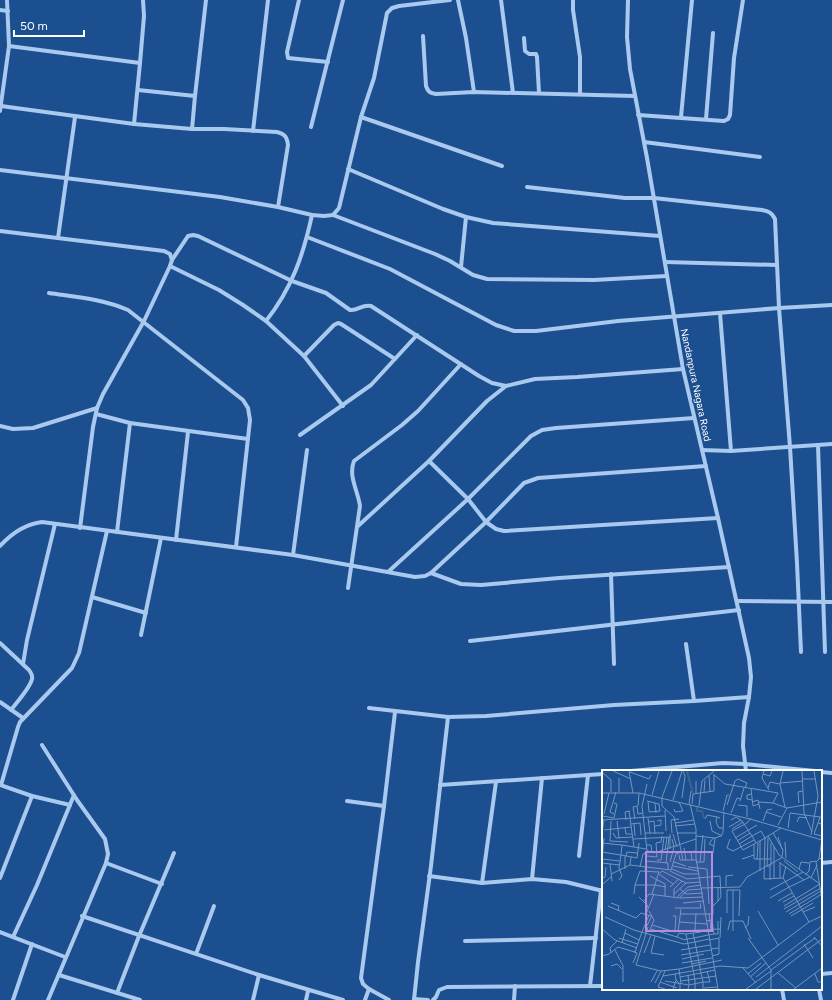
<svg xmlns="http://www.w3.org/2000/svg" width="832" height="1000" viewBox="0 0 832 1000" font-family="Figtree,sans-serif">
  <rect width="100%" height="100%" fill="#1b4f8f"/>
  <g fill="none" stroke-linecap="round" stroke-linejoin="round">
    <g stroke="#a9c9ee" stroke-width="4">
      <polyline points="299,0 287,52 288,58 328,62"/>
      <polyline points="458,0 466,38 474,92"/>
      <polyline points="501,0 513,93"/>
      <polyline points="573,0 573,10 580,57 580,94"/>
      <polyline points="628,0 627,37 630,69 647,158 683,369 718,518 749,658 751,677 749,697 744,723 743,746 746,771"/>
      <polyline points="0,10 8,11"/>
      <path d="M423,36L426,86C428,92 430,93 436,94L474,92L635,96"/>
      <polyline points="524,38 525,51 529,54 536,54 537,57 539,93"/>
      <polyline points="9,46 140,63 144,16 143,0"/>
      <polyline points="138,90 195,96 206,0"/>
      <path d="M1,106L134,124L192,129H224L277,132C285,134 287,137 288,145L278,207"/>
      <polyline points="0,111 9,46 7,0"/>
      <polyline points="638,115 724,121 728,119 730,115 734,58 743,0"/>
      <polyline points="361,117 502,166"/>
      <polyline points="681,117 692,0"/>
      <polyline points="706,119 713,33"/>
      <polyline points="134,124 140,63"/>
      <polyline points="311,127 343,0"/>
      <polyline points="192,129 195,96"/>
      <polyline points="253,131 268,0"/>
      <polyline points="644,142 760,157"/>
      <polyline points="348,169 443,209 466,217 493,223 660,236"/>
      <polyline points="0,170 220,197 278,207 312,215 324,216 333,215 339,208 361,117 374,78 387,13 392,8 399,6 450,0"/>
      <path d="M527,187L625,198H654L762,210C769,211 772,213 775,219L779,308L790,447L797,563L801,652"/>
      <polyline points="333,215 435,254 450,261 473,275 487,279 594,280 667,276"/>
      <polyline points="0,231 164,251 170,254 172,260 170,266 144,321 103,394 97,408 93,427 80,528"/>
      <polyline points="307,237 390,269 496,325 514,331 536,331 618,321 779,308 832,305"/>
      <polyline points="58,238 75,117"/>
      <path d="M172,260L188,236L193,235L198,236L292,281L326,293L350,310C358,311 362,304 371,306L479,376L492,383L506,386L535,379L577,377L683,369"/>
      <polyline points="665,262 776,265"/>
      <polyline points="170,266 219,290 243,305 266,321 304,356 343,406"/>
      <polyline points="461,267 466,217"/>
      <path d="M49,293C76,297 103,299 128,310L243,400L248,408L250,420L236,547"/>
      <polyline points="720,313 731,451"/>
      <path d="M266,321C292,288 303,256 312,215"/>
      <polyline points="304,356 334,325 338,323 341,324 395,359"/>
      <polyline points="96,414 130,423 248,439"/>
      <polyline points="0,426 13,429 33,428 97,408"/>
      <polyline points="300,435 371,385 417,335"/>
      <polyline points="818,445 825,652"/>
      <polyline points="702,450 731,451 832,444"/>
      <polyline points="429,461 468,499 486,522 496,529 504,531 718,518"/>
      <polyline points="358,526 429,461 487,401 506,386"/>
      <polyline points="117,532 130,423"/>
      <polyline points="176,540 188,432"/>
      <path d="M0,546C11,534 25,524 42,522L293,555L415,577L425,576L431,573L486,522L524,483L538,478L706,466"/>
      <polyline points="293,555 307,450"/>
      <polyline points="388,572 468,499 531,436 542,430 556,428 694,418"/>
      <polyline points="431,573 461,584 481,585 559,578 729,567"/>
      <polyline points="611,574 614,664"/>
      <path d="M348,588L360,506C358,491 348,476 354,461L402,425L418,411L461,364"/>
      <polyline points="92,597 146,613"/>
      <polyline points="737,601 832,602"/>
      <polyline points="141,635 161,538"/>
      <polyline points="470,641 739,610"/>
      <path d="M0,643L29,670C31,673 33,675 32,679C30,688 17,702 11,710"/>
      <polyline points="23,664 27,640 55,524"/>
      <polyline points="694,701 749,697"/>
      <polyline points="0,702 23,718"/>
      <polyline points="369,708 448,717 486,716 614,705 694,701 686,644"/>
      <polyline points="42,745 77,800 105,839 108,854 106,863 48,1000"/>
      <polyline points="631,771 723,763 745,764 815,771"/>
      <polyline points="821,772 832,773"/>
      <polyline points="0,785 32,796 70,805"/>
      <polyline points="1,785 18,727 20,722 72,668 79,653 107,531"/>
      <polyline points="440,785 603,774"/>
      <polyline points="347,801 384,806 361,978 363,984 369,989 389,1000"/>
      <polyline points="384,806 395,712"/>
      <polyline points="579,856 588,775"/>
      <polyline points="106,863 162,884"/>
      <polyline points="821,863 832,862"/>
      <polyline points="429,876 482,883 532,879 566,882 603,891"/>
      <polyline points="0,878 32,796"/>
      <polyline points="532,879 542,778"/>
      <polyline points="482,883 496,782"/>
      <polyline points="82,916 259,975 343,1000"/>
      <polyline points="0,932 65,957"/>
      <polyline points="13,937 37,885 74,795"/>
      <polyline points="465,941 596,938"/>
      <polyline points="196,954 214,906"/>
      <polyline points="821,974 832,973"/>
      <polyline points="59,975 140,1000"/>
      <polyline points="590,986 601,890"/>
      <polyline points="782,989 784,1000"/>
      <polyline points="819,989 821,1000"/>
      <polyline points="117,993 139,936 174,853"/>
      <polyline points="414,999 428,1000"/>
      <polyline points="13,1000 32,944"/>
      <polyline points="253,1000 259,975"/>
      <polyline points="306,1000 308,991"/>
      <polyline points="365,1000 369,989"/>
      <polyline points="414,1000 418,962 431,866 448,717"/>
      <polyline points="433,1000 436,997 439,990 447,987 603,986"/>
      <polyline points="514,1000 515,986"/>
    </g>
  </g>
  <g text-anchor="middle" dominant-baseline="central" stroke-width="3.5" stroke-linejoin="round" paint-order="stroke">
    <g font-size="10" fill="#fff" stroke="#1b4f8f">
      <text transform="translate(696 385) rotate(78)">Nandanpura Nagara Road</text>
    </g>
  </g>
  <g transform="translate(602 770)">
    <rect width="220" height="220" fill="#1b4f8f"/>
    <path fill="none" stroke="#3c6290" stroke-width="2" d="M85,1L91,23M95,37V41H100L102,48"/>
    <path fill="none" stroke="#7695bc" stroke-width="1" d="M11,1L29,9M27,1L31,23M70,1L60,27V36L72,47L81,90M162,1L160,8L167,20M181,1L178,14L183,37M200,1L202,43L210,62M0,2L9,10V22M28,2L47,9L49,5M111,4L123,14L176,23L171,33L185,38M161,4L168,6L170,1M107,6L108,21M17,8V22M201,9H214M178,13L201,11M166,18L168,12L178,14M149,19L151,36L157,34M102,22L103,10M0,23H37L148,49L220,70M94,24V11M149,24L145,25V29L150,30M50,25L57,1M80,28L83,6L81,1M71,30L80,1M45,31L53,33L54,43M46,31L47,42L58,41L57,34L53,33M138,31L142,18M150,32L156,30L158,39M156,32L171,33M197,33L196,22L201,21M87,34L89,21M88,34L94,59V88L116,219M90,34L91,24L112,21V5M125,35L133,11L136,9L145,13L143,18M136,35L145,36V47M36,36L37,23M97,36L100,11L112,1M72,39L73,42L81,41L77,32M63,40L64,61M27,41L32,77M121,41L125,25H127M164,42L179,47M129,43L135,28L139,29M2,44L7,23M12,44L8,42L14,22M0,46L12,48L15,34L12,33M220,47H218L216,53L220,54M118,48L115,47L114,52L117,58H121M149,48L145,53L130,61L141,80L154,73M33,49L31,37L35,36L36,44L41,43M103,49L105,45L115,47M0,50L63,46M24,50L23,42L28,41M129,50L134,47L140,51L150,66L137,74M9,51L8,71L26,72M15,51L17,68M108,51L110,61L120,66M161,51L165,40L170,39M47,52L52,51L53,64M195,52L197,47L205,48M32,53L33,66M73,53L92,50M216,53L212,64L220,66M29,54L38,53L39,65M176,55L185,38L220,32M53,56L59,55V50L55,51M73,56L93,54M127,57L139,50M23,58L24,64H30M186,58L188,43L218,47M130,59L141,52M2,60L29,57M0,63L2,50M11,63L14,68L30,67M43,63H48L46,48M47,63H62M70,63L69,50L77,49M75,63H94M171,63L181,80L180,86M71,64L75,77M209,65L216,26L212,1M94,66L113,68M166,66L177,85L218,114L182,136M176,67L180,79M111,68L107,74L112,76M133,68L155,55M163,68L162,109L181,108L187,117L168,128M163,68L154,73L150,66L159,61L163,68L179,58M166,68L165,96H168V110M31,69L69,67M128,69L125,78L131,81L152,70M220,69L217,89L220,88M135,71L148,63M158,71V101M183,72L184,88M0,73L20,75M152,74V89H169M44,75H49L50,82M82,78L84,90M68,79V64M63,80L65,67M45,81L55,82L94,69M0,82L19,85L20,75L44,79M111,83L113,68L119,66L121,62L122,42M77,85L78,90H94M24,86L25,82L35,83M45,86L55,87L54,73L59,72L60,66M29,87L28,95L69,100L74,84L80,82M0,89L2,68M0,89L18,91M140,89L152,85M217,89L214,92L220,130M55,90H59L62,67M90,90L89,82L93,81M155,90L156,73M44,91L66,93V99M182,91L196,102M68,92L72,77L70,69M72,92L84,96M94,92H102L103,69M98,92L101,65M0,93L18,95M64,93L67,67M178,93L202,110M8,94L10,111M71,96L96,101M169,96V73M38,97L41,84L45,83M86,97L105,99L107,134M23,99V86M70,99L82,104H97M197,99L199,92L207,93M43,101L45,81L40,36L45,14M68,101L85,109L118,106L119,127L116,131M58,103L60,101L84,113L98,112M9,104L28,95M57,104L71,114M204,104L207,101L208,92L214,91M48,106L63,114V126M208,107L187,117L207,152L220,146M0,108L3,107L4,97M178,108V92M181,108L184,96M209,108L215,95M172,109V77M17,110L20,106L17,98L19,85L35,88L37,73M1,114L10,106M33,115L38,101L57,102L50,124M52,115L64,117M124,116V106L131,105M68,117L77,109M99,118L138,117L145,107L181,87M78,119L84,124L101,123M168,120L201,102M32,124L33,115H52M72,124L84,113M37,127L46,136L45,138M72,127V119L80,111M75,127L86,117L99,115M78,128L101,127M42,131L47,124L77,128L86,120L100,119M176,131L190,123M181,132L192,126M9,133L17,136L16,141M81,133L102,131M6,136L34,148L39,143L49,146M111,136L116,131V117M73,138H99L98,133M182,139L219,118M47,141L52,150L48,160M156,141L176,175M184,142L219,121M201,142L213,137M107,143L109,161M125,143V120H138M44,144L52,124M79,144H111L110,107M187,144L220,124M71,146H74L73,160L76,162L79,139M137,146L138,120M189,146L211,133M3,147L32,160L82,174L93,172L91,163M78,152L105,154M50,155L73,162M45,156L50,145M46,157L34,195L59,201M143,158L146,155L147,146M0,159L13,170L35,178M49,159L75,167M93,160L94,143M126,160L128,151H141L149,169M77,161L118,159M131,161V120M40,162L47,145M23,163L37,170M84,164L99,162M112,164H116V151M53,166L49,183L62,185M212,167L220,176M17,168L36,174M118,168L119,147M146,168L169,200V219M107,169L93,172L99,203L113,200M107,170L117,168V178L109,179M20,173L24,159M202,174L211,188M13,180L21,196V212M79,180L108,175M9,183L8,178L15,171M42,183L49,165M79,185L109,180M0,186L7,184L16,177L33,182L40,162M110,186L117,184V178M80,189L102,184M31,193L35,183L32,182M80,193L110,188M90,194L104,191M9,196L15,194L20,199M141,198L154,213M169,200L213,168M63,201L56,217L63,219M176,203L194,218M73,204L118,196L146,198L207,152M146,204L159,193M213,204L216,212H220M86,205L87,215L101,212V219M61,206L73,204L74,210M78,207L99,203L101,212H108L105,201M148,207L164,193M154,207L220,156M63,211L87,215L86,219M79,211L114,206M49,212L55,201M58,212L75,218M53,213L59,201L77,199M79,214L77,199L120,190M102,218L116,217M71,219L74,210L78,214V219M93,219V210L85,169L84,164L77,163L75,167L83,170L84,169H85L92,168L106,165L112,164L110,150L104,151M144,219L169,201M154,219L220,169M192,219L220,198"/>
    <path fill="#b68bdc" fill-opacity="0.15" stroke="#b68bdc" stroke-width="2" d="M44,82H110V161H44Z"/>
    <rect width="220" height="220" fill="none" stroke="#fff" stroke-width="2"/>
  </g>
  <path d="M14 30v6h70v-6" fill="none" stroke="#ffffff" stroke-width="2"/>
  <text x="20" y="30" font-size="12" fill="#ffffff" stroke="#1b4f8f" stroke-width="3" paint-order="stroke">50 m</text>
</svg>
